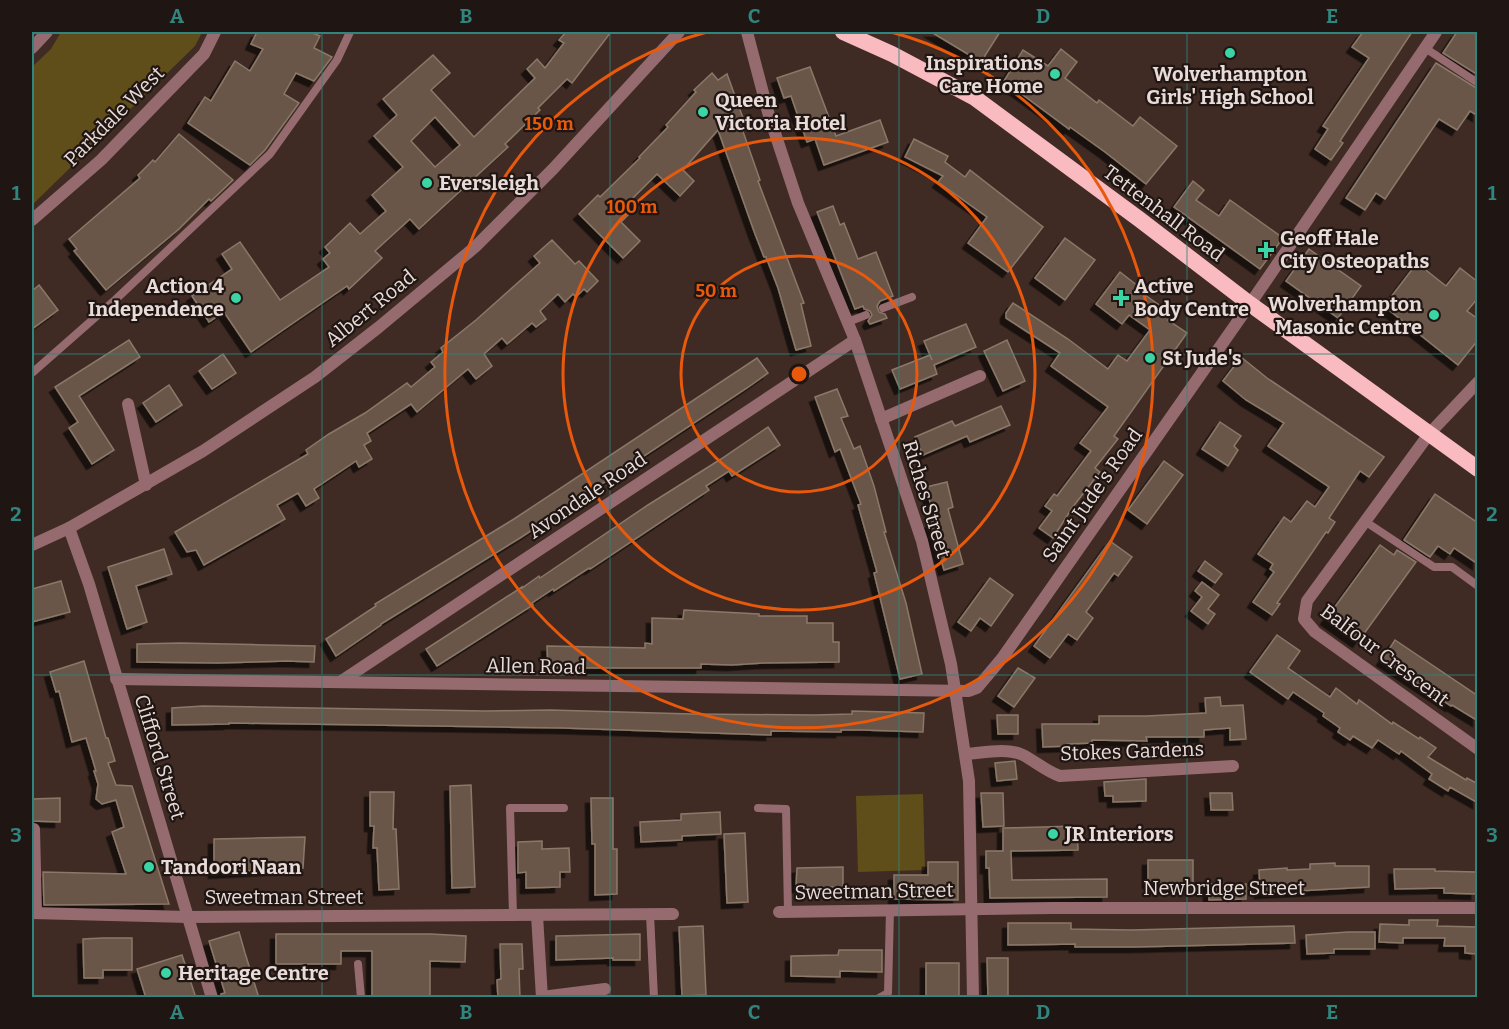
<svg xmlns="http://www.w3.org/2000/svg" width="1509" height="1029" viewBox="0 0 1509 1029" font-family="Bitter,serif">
  <defs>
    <filter id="shadow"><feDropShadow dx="-5.5" dy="5.5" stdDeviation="0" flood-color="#0009"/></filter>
  </defs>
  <rect width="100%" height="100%" fill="#3f2b24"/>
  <g fill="#604e1a">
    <polygon points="61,32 202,32 195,46 32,205 32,67 51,49"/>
    <polygon points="923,794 925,870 858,872 856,796"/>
  </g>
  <g fill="#695748" stroke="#8a7868" stroke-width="1.5" fill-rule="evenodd" filter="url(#shadow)">
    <polygon points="257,32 310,32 320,36 314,48 332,57 314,81 296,73 284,94 299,103 265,150 250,165 188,123 205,97 211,101 235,61 250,71 263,49 251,44"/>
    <path d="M566,32H611L572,83L567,79L538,108L540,110L505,144L508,147L419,229L410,219L375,251L382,258L349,289L347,286L251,352L224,312L209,322L192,296L232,269L222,254L240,242L280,300L329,267L323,259L330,253L325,247L350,223L360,234L386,211L372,195L403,167L374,136L397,115L383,99L433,55L450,73L431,90L474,137L535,78L527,69L537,59L545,68L564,43L559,40ZM435,117L460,145L435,167L411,141Z"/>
    <polygon points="931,32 1000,32 981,62"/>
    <polygon points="1363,32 1412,32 1340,141 1343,143 1331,160 1315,149 1328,129 1323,126 1369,58 1352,47"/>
    <polygon points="1457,32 1478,32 1478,75 1443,53"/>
    <polygon points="1061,49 1077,62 1065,78 1097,103 1099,100 1133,126 1140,117 1177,146 1146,184 1105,152 1070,127 1069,129 1004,81 1023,50 1048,66"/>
    <polygon points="1436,63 1478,89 1478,116 1470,111 1457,130 1439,119 1385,199 1376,193 1365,210 1346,198"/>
    <polygon points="810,67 836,136 880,120 888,142 824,165 815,139 807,142 791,96 784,98 777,78"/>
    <polygon points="712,73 718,80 727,74 743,118 739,120 760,180 758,181 804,303 801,304 811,346 796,350 778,288 766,257 764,257 755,234 718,130 683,170 694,181 680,196 657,174 626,205 632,211 621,222 640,241 623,258 579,214 598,195 600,197 640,158 639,157 668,127 666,125 696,92 694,90"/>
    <polygon points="179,134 233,180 211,201 209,199 179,229 106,290 74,251 77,249 69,239 140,178 138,175 153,160 155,162"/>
    <polygon points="914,139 948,156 945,162 965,177 970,170 1043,227 1008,272 968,243 987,217 938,182 943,176 905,157"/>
    <polygon points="1193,181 1204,190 1196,200 1219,216 1230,200 1283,238 1260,269 1174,207"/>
    <polygon points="833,206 840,225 844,223 858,259 876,252 893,296 880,301 877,306 879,312 885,314 887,318 870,324 868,321 872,315 870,311 864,309 863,306 855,309 817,212"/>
    <polygon points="1065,238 1095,260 1065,300 1035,278"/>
    <polygon points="552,240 575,264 579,261 598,281 587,292 584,289 576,297 573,294 565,302 558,294 540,311 546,319 536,327 532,323 507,344 502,338 484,354 492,366 476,379 468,369 417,412 411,404 367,433 371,441 364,445 372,459 359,467 356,461 314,489 319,498 306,506 298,493 277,505 285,519 204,565 196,550 187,552 175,532 308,454 306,450 329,434 365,413 407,383 411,387 435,367 431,362 443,352 441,348 476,320 540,263 534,256"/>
    <polygon points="1309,249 1361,286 1338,318 1286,281"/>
    <polygon points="1417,263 1446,286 1460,268 1478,282 1478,298 1467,311 1478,319 1478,340 1458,365 1384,306"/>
    <polygon points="1120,272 1147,293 1145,295 1172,314 1168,320 1187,333 1114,436 1118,439 1095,468 1100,472 1072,508 1053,538 1039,528 1052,511 1045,506 1054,494 1057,496 1091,451 1080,443 1108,407 1051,366 1060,353 1006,318 1006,313 1013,303 1068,339 1108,369 1118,355 1127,361 1150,330 1129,315 1122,324 1096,304"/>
    <polygon points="39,285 58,310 32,329 32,291"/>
    <polygon points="966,324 976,347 934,365 937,374 900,389 892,370 930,355 932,360 924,341"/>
    <polygon points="129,340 140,357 79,396 114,450 92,464 69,428 78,422 55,387"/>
    <polygon points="1007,340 1025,381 1003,391 984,351"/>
    <polygon points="223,354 236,373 212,389 199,371"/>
    <polygon points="1241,357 1267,378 1384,457 1369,477 1360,471 1329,518 1335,522 1328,533 1326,532 1309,557 1277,603 1280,604 1272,615 1253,602 1274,572 1270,569 1273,564 1258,554 1284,517 1291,522 1307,501 1315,507 1329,487 1268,446 1284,423 1246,400 1223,381"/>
    <polygon points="757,358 768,373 747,388 520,538 381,624 381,625 336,656 326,639 376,606 375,604 514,519"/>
    <polygon points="169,385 182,405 156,422 143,403"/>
    <polygon points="837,389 848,416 841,418 854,449 860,446 874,486 886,532 884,532 906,603 922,674 900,679 874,573 877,572 858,505 861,504 840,449 835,452 815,397"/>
    <polygon points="1001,406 1010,425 970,442 967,436 923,455 915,437 952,421 955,426"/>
    <polygon points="1220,422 1241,436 1234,446 1238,450 1228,466 1202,449"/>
    <polygon points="768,427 780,445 732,476 729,471 706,486 709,490 590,569 589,568 554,591 553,589 532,603 533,605 437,666 426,649 522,587 522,588 539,576 540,578 648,505 721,459"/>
    <polygon points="1164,461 1183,475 1147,524 1128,510"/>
    <polygon points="947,482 953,507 948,509 963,564 944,570 930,523 935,521 926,487"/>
    <polygon points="1435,494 1478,523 1478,564 1454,548 1450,554 1438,546 1430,557 1404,540"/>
    <polygon points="1110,541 1132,557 1118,576 1114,573 1086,612 1093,618 1077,640 1068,634 1050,658 1034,646"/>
    <polygon points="1380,545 1394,555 1397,550 1416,562 1358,642 1326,619"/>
    <polygon points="164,549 172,574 136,586 147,622 127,629 108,567"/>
    <polygon points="1205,561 1222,574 1215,583 1198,571"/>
    <polygon points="990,578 1013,595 991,626 980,618 971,631 958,622"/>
    <polygon points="61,581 70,612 32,622 32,589"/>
    <polygon points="1202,582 1219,595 1208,609 1215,614 1208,624 1191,611 1202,597 1195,591"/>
    <polygon points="684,610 759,614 759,616 807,616 807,623 833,623 833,642 839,642 839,662 763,663 732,665 701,664 701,668 548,668 547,646 645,648 645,643 652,644 652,618 683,619"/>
    <polygon points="1277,635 1300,651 1288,668 1330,697 1336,688 1357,704 1359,700 1392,724 1393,722 1419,739 1420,737 1436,748 1428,757 1466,780 1467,778 1478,784 1478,803 1450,787 1448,791 1429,779 1432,774 1401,751 1399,754 1378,740 1372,748 1353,736 1350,740 1338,732 1340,728 1323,716 1324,713 1293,692 1288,699 1250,672"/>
    <polygon points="1395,640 1478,696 1478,721 1452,705 1451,706 1382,660"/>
    <polygon points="180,643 315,646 314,662 287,661 218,663 137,662 137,644"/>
    <polygon points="84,661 106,738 108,738 115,761 108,763 116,785 132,786 169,904 44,905 43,872 126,874 112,832 124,827 116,800 102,804 96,799 98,784 94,771 96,771 86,738 72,742 59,691 56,692 50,672"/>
    <polygon points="1018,668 1035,678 1014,707 998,696"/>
    <polygon points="1220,697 1221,706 1243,705 1246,739 1230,740 1230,728 1204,730 1204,737 1146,737 1147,741 1092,740 1092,743 1068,744 1068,746 1043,747 1042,724 1099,724 1099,716 1146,716 1206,713 1205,698"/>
    <polygon points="203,706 485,711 550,710 692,714 815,715 852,714 852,711 924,713 923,732 862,730 841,730 841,732 771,731 771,735 563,728 229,723 229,724 172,725 172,708"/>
    <polygon points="997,715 1018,715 1018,734 998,734"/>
    <polygon points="1015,761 1017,779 997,781 995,763"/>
    <polygon points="1146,779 1146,801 1113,802 1113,796 1105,796 1104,782"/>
    <polygon points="471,785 475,887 452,888 450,786"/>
    <polygon points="370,792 394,792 393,829 396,829 399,889 379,890 377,848 373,848 374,826 370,826"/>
    <polygon points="981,793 1003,793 1004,826 983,827"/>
    <polygon points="1210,793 1232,793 1233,810 1211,810"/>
    <polygon points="60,798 60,822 32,821 32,799"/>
    <polygon points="591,798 613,798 613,849 617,849 617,894 595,895 595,844 592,844"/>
    <polygon points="720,812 721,834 682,836 682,840 641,842 640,822 681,820 681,814"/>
    <polygon points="1077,826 1078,850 1011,851 1012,880 1107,879 1107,897 990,898 989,868 986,868 986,851 1003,851 1003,828"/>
    <polygon points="745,833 748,902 727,903 724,834"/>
    <polygon points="305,837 303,868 214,873 214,839"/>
    <polygon points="542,841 542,849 569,848 570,872 560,872 560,887 526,888 526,872 518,873 518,842"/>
    <rect x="1148" y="860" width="45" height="23"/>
    <polygon points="928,862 958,862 958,900 894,899 894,875 928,875"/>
    <polygon points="1335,863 1335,866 1369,866 1369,887 1260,893 1259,870 1287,868 1287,870 1310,869 1310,864"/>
    <polygon points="843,867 843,887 796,887 797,868"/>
    <polygon points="1394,869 1435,869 1435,871 1477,872 1476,894 1444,893 1444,888 1395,889"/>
    <polygon points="1209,884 1246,884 1246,899 1209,900"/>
    <polygon points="1409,920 1438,920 1437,926 1478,927 1476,954 1465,953 1465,946 1444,946 1445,938 1403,938 1403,943 1379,942 1380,924 1409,925"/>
    <polygon points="1008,923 1071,923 1071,929 1131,930 1294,926 1295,943 1135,947 1075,947 1075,944 1008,945"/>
    <polygon points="703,926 706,995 682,996 679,927"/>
    <polygon points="239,932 245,953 259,998 222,998 221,994 225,993 209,941"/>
    <polygon points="1348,932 1375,932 1375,949 1334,949 1334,953 1307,954 1306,935"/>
    <polygon points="276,934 431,934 466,936 465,962 430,961 430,998 372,998 372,951 341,951 341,964 276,964"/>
    <polygon points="640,934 640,960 613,960 613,958 556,960 556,936"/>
    <polygon points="103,938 132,938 132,970 103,970 103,978 84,978 83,939"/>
    <polygon points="500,944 522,944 523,969 519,969 520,998 498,998 497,980 501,979"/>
    <polygon points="839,950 882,950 882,972 840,971 840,977 791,976 791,956 838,955"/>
    <polygon points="182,955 196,998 146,998 137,969"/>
    <polygon points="987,958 1008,958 1008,998 988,998"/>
    <rect x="926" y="963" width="33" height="35"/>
  </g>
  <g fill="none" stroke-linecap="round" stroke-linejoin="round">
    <g stroke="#956b70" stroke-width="8">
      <polyline points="1425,48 1478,83"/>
      <polyline points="883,308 912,297"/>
      <polyline points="848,322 866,315"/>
      <polyline points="32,373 115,300 270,154 337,60 350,32"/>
      <polyline points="1366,522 1434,567 1452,567 1478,586"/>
      <polyline points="758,808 786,809 788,912"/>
      <polyline points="650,914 654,998"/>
      <polyline points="513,915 510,808 564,808"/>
      <polyline points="358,964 361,998"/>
      <polyline points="879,998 888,993 890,910"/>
    </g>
    <g stroke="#956b70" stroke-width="12">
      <polyline points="747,32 768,112 798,203 855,340 922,541 951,664 969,781 973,998"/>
      <polyline points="32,48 47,32"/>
      <polyline points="32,220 101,160 204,54 215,32"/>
      <polyline points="1478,382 1429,434 1307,601 1304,619 1315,632 1478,749"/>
      <polyline points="128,404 146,485"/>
      <polyline points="881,419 980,376"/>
      <polyline points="69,528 89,584 212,998"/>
      <polyline points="32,545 69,528 203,451 315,377 379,327 475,247 553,169 679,32"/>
      <polyline points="116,679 969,691 977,688 1003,657 1250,304 1436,32"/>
      <polyline points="340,682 855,340"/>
      <path d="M966,754C982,753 1007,747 1023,755C1036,762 1046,771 1060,776L1233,766"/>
      <polyline points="34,829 36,912"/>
      <polyline points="779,912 1053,908 1478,908"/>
      <polyline points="32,913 188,917 673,914"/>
      <polyline points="537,915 542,998"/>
      <polyline points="542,997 605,989"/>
    </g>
    <polyline stroke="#f9bac0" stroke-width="16" points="843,32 892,54 975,98 1139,219 1250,304 1478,469"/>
  </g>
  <path fill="none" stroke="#30857e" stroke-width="1.5" stroke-opacity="0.55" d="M322,32V998M610,32V998M899,32V998M1187,32V998M32,354H1478M32,675H1478"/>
  <g fill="none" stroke="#e8590c" stroke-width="3">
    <circle cx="799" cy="374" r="118"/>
    <circle cx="799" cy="374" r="236"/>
    <path d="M891 32A354 354 0 1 1 707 32"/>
  </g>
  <g fill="#3ad4a5" stroke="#1f1613" stroke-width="2">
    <circle cx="1230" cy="53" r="6"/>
    <circle cx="1055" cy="74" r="6"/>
    <circle cx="703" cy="112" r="6"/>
    <circle cx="427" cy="183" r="6"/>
    <path d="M1263 241h6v6h6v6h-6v6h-6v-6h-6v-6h6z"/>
    <circle cx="236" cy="298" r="6"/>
    <path d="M1118 289h6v6h6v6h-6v6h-6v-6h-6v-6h6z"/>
    <circle cx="1434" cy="315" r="6"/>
    <circle cx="1150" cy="358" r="6"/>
    <circle cx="1053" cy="834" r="6"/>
    <circle cx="149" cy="867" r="6"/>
    <circle cx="166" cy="973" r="6"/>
  </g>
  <g text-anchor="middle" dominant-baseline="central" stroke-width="4.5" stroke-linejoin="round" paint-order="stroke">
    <g font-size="20" font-weight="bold" fill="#e9dbd7" stroke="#1f1613" text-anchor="start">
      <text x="1043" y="63" text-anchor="end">Inspirations<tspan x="1043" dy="23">Care Home</tspan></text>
      <text x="1230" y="74" text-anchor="middle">Wolverhampton<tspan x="1230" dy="23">Girls' High School</tspan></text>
      <text x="715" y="100">Queen<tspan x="715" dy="23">Victoria Hotel</tspan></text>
      <text x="439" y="183">Eversleigh</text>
      <text x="1280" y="238">Geoff Hale<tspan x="1280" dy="23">City Osteopaths</tspan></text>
      <text x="224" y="286" text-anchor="end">Action 4<tspan x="224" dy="23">Independence</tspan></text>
      <text x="1134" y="286">Active<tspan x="1134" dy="23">Body Centre</tspan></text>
      <text x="1422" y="304" text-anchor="end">Wolverhampton<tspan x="1422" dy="23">Masonic Centre</tspan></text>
      <text x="1162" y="358">St Jude's</text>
      <text x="1065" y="834">JR Interiors</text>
      <text x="161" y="867">Tandoori Naan</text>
      <text x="178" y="973">Heritage Centre</text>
    </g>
    <g font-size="20" fill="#e9dbd7" stroke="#1f1613">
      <text transform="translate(114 116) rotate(-45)">Parkdale West</text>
      <text transform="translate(1164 213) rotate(37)">Tettenhall Road</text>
      <text transform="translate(370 308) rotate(-39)">Albert Road</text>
      <text transform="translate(587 495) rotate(-34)">Avondale Road</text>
      <text transform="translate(1092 495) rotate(-55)">Saint Jude's Road</text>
      <text transform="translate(927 499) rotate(73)">Riches Street</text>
      <text transform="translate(1385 655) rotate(37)">Balfour Crescent</text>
      <text transform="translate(536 666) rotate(1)">Allen Road</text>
      <text transform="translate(1132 751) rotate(-2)">Stokes Gardens</text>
      <text transform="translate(160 757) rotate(73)">Clifford Street</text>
      <text x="1224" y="888">Newbridge Street</text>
      <text transform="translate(874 891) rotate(-1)">Sweetman Street</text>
      <text x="284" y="897">Sweetman Street</text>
    </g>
  </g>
  <circle cx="799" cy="374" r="9" fill="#e8590c" stroke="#1f1613" stroke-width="3"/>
  <g font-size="18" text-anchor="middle" font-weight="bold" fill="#e8590c" stroke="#1f1613" stroke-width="4.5" stroke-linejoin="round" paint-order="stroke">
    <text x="549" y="130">150 m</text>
    <text x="632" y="213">100 m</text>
    <text x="716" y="297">50 m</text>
  </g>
  <rect width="1509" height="1029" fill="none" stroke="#1f1613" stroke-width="66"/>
  <rect x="33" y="33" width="1443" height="963" fill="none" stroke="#30857e" stroke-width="2"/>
  <g font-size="20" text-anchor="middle" font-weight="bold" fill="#30857e">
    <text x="177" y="23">A</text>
    <text x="466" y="23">B</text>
    <text x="754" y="23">C</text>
    <text x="1043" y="23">D</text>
    <text x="1332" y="23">E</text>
    <text x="16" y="200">1</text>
    <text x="1492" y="200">1</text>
    <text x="16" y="521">2</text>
    <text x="1492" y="521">2</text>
    <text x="16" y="842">3</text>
    <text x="1492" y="842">3</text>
    <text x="177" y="1019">A</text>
    <text x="466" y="1019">B</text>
    <text x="754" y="1019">C</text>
    <text x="1043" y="1019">D</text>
    <text x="1332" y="1019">E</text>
  </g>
</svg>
